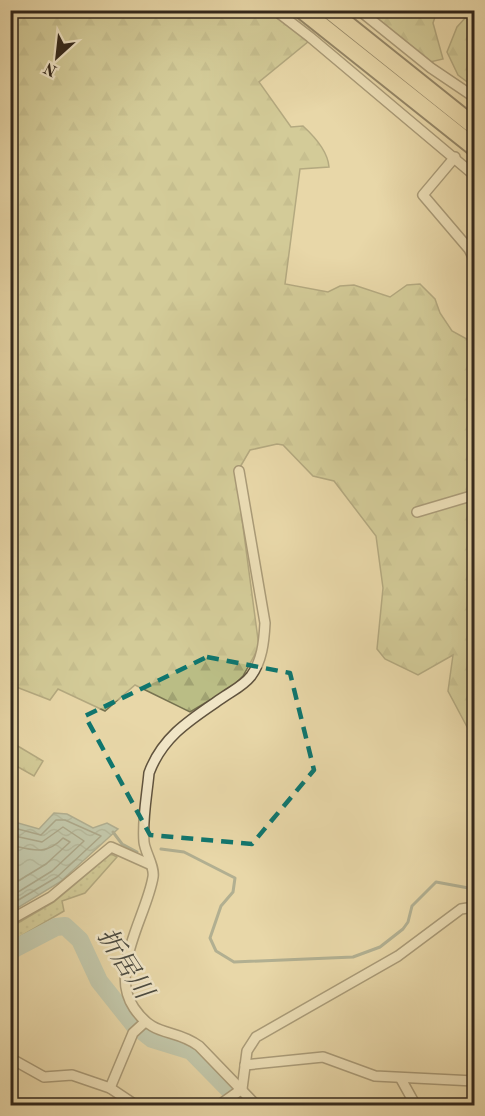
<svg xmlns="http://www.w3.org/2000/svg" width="485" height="1116" viewBox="0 0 485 1116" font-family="'Old Standard TT','Noto Serif JP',serif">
  <defs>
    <pattern id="grass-dots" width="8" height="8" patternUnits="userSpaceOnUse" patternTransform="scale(1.5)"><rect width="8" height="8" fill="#babd85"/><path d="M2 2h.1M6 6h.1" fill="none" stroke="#a0a272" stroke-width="1.8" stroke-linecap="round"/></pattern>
    <pattern id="forest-firs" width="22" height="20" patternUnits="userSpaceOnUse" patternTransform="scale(1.5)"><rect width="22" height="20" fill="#babd85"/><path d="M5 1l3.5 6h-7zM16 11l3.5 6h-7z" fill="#a0a272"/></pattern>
    <pattern id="water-waves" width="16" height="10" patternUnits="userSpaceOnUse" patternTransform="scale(1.5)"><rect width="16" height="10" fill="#99b8b1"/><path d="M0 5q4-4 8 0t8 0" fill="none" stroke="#7d968f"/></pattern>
  </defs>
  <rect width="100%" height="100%" fill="#e8d7a8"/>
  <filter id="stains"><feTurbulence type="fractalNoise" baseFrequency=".00333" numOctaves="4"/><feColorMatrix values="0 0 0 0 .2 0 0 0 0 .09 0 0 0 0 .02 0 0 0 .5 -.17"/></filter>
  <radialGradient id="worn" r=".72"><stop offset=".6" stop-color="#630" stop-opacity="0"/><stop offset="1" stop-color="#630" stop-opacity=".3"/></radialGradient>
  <polygon fill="url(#grass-dots)" stroke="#767250" stroke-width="1.5" points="111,854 117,857 85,893 62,901 64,911 11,942 11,927 54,902"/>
  <g fill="url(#forest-firs)" stroke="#767250" stroke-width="1.5">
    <path d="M10,11H267L309,41L259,82L291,127L303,126C315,137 328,152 329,167L300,169L285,284L328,292L340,286L354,285L390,297L407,285L420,284L435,299L440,313L452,331L474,343V602L470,664V679L474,686V740L448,691L453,655L418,675L385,659L377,649L383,588L376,536L334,481L313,476L283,445L277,444L250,450L236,474L259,647L243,676L232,687L190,712L135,685L105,711L58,689L50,700L11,685Z"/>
    <polygon points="368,11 437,11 433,23 443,59 430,62"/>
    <polygon points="466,17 474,18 474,87 458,75 447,52 457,27"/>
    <polygon points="11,742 43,761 34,776 11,763"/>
  </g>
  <polygon fill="url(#water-waves)" stroke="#707e75" stroke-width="1.5" points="54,813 67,814 93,828 107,823 118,829 60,882 11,912 11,821 39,829"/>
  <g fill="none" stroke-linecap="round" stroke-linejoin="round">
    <g stroke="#667066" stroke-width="1.5">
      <polyline points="10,827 41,835 56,820 65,820 101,836 57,877 10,905"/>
      <polyline points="10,835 42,842 63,827 84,841 52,871 10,897"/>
      <path d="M10,845C32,850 46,856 63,838L70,842L46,864L10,886"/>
    </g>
    <g stroke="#707e75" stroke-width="3">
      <polyline points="113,832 122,844 137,852"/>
      <polyline points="161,849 184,852 235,878 233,892 221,906 210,938 216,951 234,962 353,957 380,947 403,929 408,922 412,906 436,882 474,889"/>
    </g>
    <polyline stroke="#99b8b1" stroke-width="18" points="10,951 56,927 65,926 80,940 99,981 134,1025 152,1039 191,1051 245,1106"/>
    <g stroke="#60533e" stroke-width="12">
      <g id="minor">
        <polyline points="275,10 310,37 474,175"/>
        <polyline points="359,10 431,68 474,97"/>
        <polyline points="455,157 423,195 469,249 474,259"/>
        <path d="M239,471L265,623C264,642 262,661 251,676C244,685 234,690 225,696C193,718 163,735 149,773C147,795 142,820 144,842C145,852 155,867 153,877C147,915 108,970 134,1008C155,1039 173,1027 199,1046L257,1106"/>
        <polyline points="417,512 471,496 474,498"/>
        <polyline points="10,920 51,897 111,847 149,864"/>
        <polyline points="10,1058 44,1077 72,1075 110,1088 137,1106"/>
        <polyline points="245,1065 323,1057 375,1076 474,1081"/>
        <polyline points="401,1079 416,1106"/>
        <polyline points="110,1088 133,1033 145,1022"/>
        <polyline points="218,1106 242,1089 247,1051 256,1037 398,956 461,909 474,907"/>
      </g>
    </g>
    <g stroke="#32271b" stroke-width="20">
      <g id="motorway">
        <polyline points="302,10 474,147"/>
        <polyline points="329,10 474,126"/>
      </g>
    </g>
    <use href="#minor" stroke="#f0e5c6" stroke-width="9"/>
    <use href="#motorway" stroke="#e8d7a8" stroke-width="16"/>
  </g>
  <path d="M0 0H485V1116H0ZM207,657L290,673L314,770L252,844L150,835L85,716Z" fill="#e8d7a8" fill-opacity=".55" fill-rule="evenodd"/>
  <path fill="none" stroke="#0f766e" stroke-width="4.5" stroke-dasharray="12 8" stroke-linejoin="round" d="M207,657L290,673L314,770L252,844L150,835L85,716Z"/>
  <g text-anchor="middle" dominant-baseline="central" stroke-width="5" stroke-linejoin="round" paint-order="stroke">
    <g font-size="26" font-style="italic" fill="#4c4b40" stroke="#f0e5c6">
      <text transform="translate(124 964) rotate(57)">折居川</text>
    </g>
  </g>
  <rect width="485" height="1116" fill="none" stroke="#e8d7a8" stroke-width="36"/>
  <rect x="12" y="12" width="461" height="1092" fill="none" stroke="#32271b" stroke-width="3"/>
  <rect x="18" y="18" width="449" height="1080" fill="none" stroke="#32271b" stroke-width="1.5"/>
  <g transform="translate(57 57) rotate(207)" stroke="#f0e5c6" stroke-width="4.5" paint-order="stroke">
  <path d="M0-4.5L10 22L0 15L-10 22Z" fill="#32271b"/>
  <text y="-9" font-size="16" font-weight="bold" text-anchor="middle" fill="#32271b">N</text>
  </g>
  <rect width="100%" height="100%" filter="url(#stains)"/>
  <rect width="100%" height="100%" fill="url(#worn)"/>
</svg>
